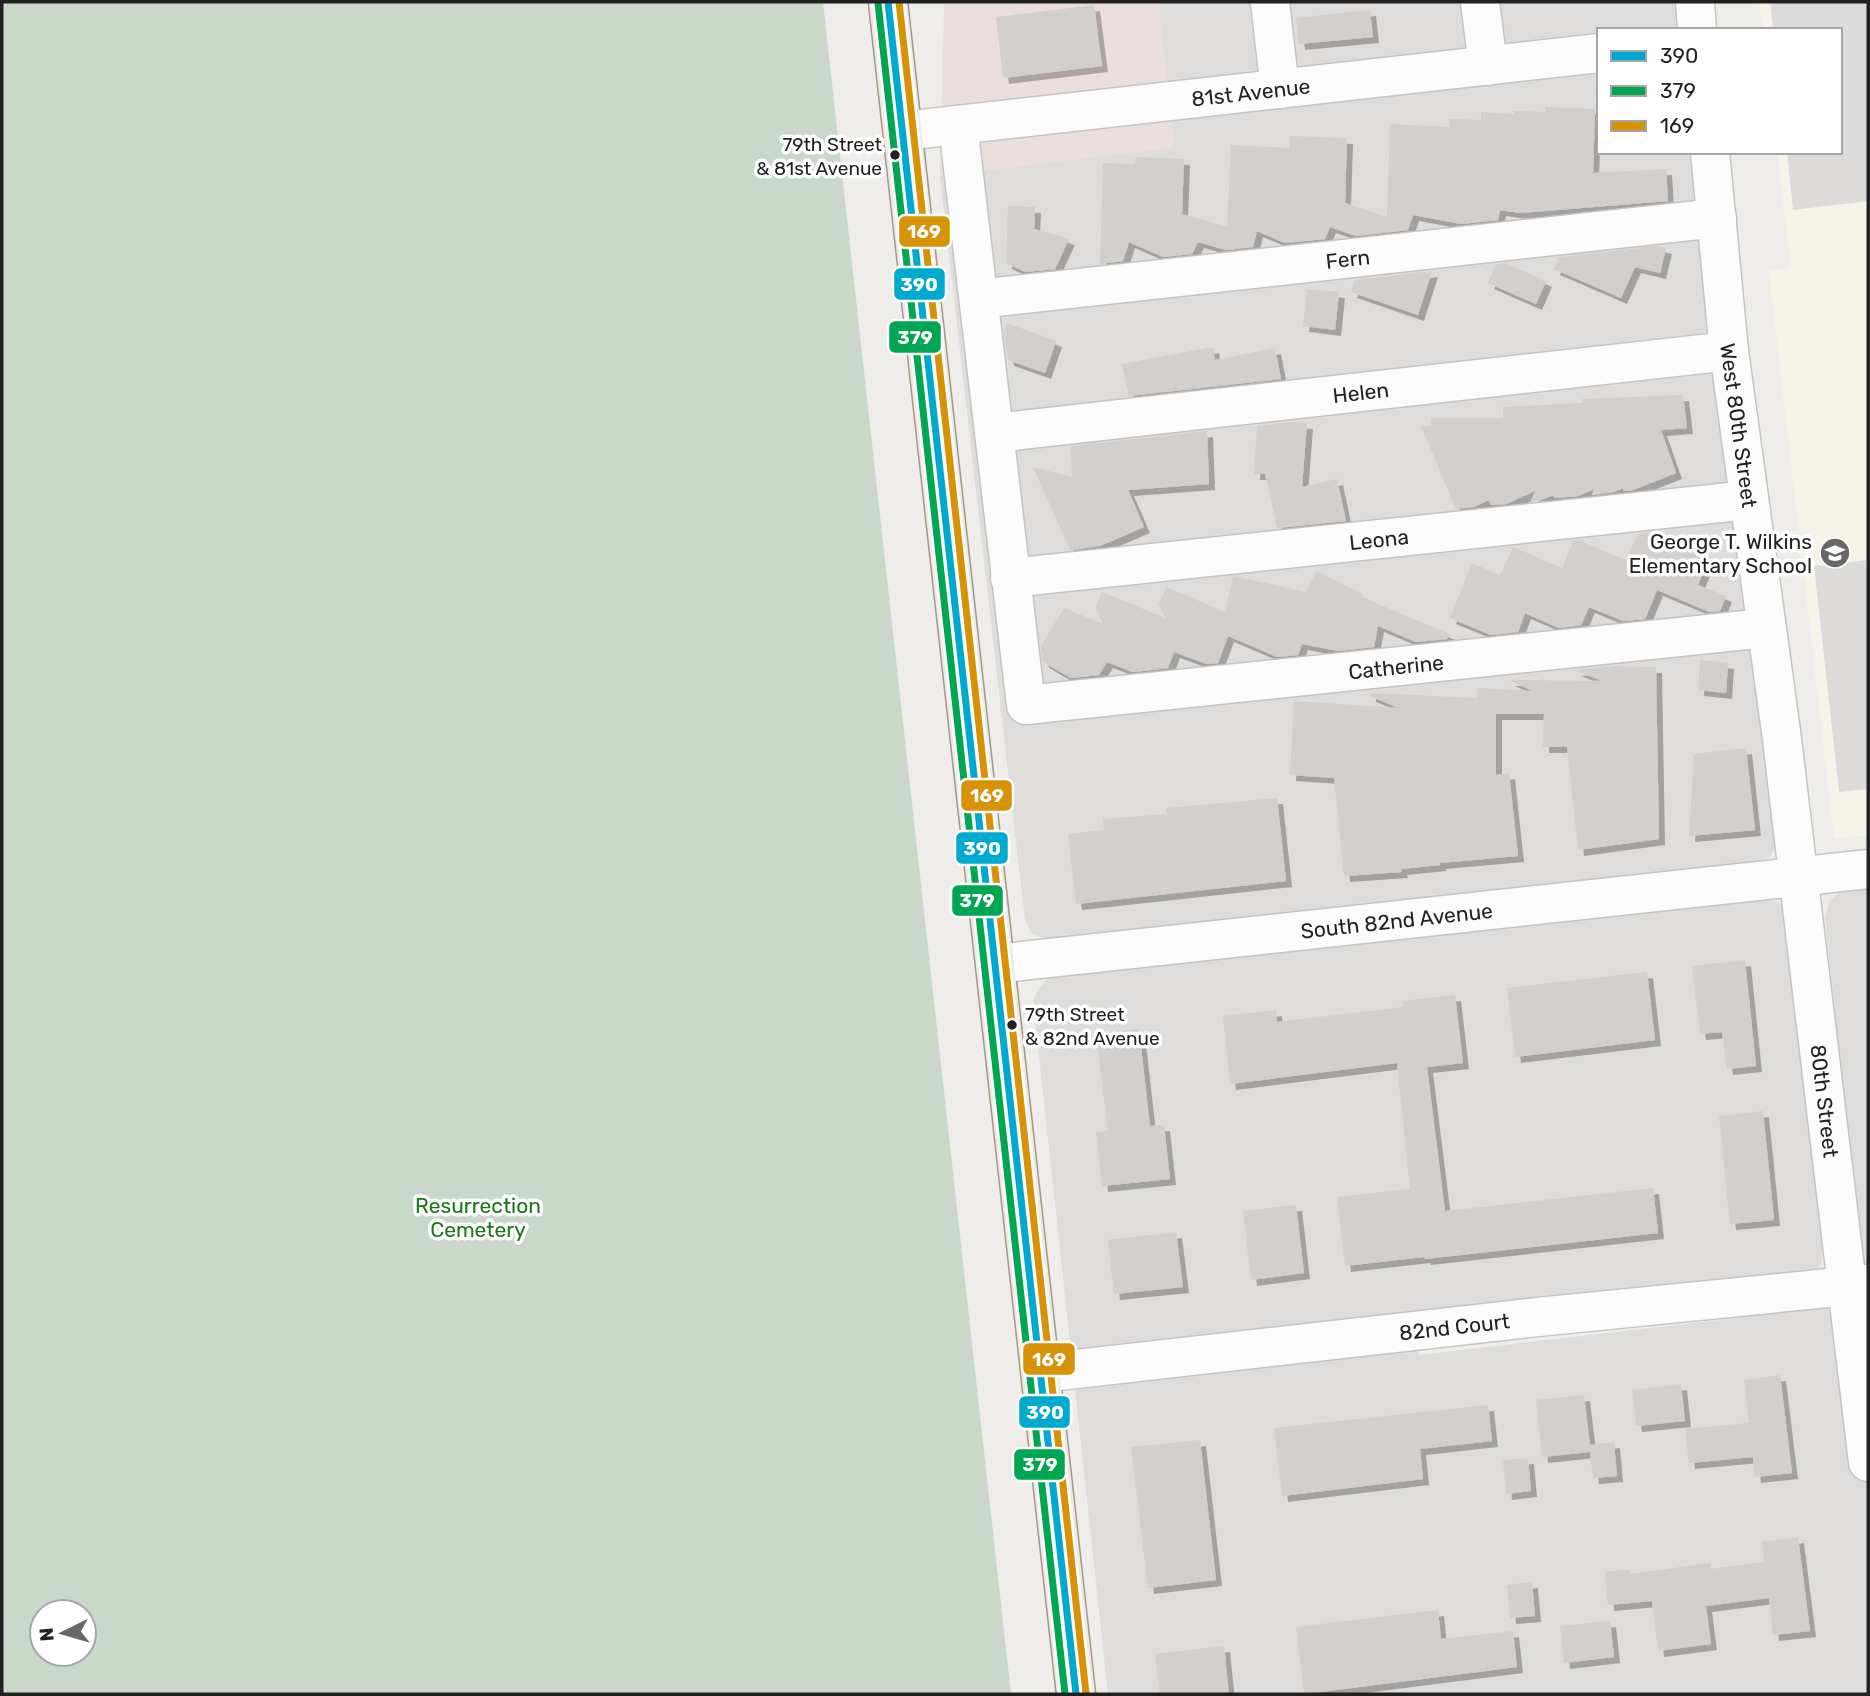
<svg xmlns="http://www.w3.org/2000/svg" width="1870" height="1696" viewBox="0 0 1870 1696" font-family="Rubik,sans-serif">
  <defs>
    <filter id="shadow"><feDropShadow dx="6" dy="6" stdDeviation="0" flood-color="#0004"/></filter>
  </defs>
  <rect width="100%" height="100%" fill="#efedea"/>
  <g fill="#dedddb">
    <polygon points="1158,2 1679,2 1682,30 1599,30 1599,152 1696,152 1777,844 1770,857 1754,862 1049,941 1031,933 1025,920 940,176 1174,147"/>
    <polygon points="1868,884 1868,1694 1108,1694 1033,1000 1039,988 1050,976 1766,899 1778,902 1784,910 1823,1248 1821,1264 1812,1274 1416,1315 1419,1355 1866,1303 1825,917 1829,901 1840,892 1857,885"/>
  </g>
  <polygon fill="#ebdfde" points="944,2 1158,2 1174,147 940,176"/>
  <polygon fill="#f6f4e8" points="1759,2 1868,2 1868,835 1834,838 1769,271 1791,267 1777,152 1840,152 1840,30 1763,30"/>
  <g fill="#dddcdb">
    <polygon points="1770,2 1868,2 1868,201 1793,210 1787,152 1840,152 1840,30 1773,30"/>
    <polygon points="1868,560 1868,789 1839,792 1814,566"/>
  </g>
  <path fill="#cad8c9" fill-rule="evenodd" d="M2,2H823L1011,1694H2ZM42,1612H84V1654H42Z"/>
  <g fill="#d2cfcd" filter="url(#shadow)">
    <polygon points="1094,5 1102,66 1003,78 996,17"/>
    <polygon points="1370,10 1373,37 1299,44 1296,18"/>
    <polygon points="1545,107 1595,109 1593,173 1666,169 1668,201 1520,213 1500,210 1498,220 1461,224 1413,215 1408,230 1356,236 1330,227 1325,239 1285,243 1257,231 1253,247 1226,250 1198,242 1192,254 1163,257 1129,242 1123,261 1100,264 1103,163 1135,164 1136,157 1184,159 1182,214 1227,227 1231,145 1289,148 1290,136 1347,138 1345,203 1387,217 1390,124 1449,127 1449,119 1481,120 1481,112 1514,114 1514,111 1545,112"/>
    <polygon points="1008,206 1035,207 1034,229 1069,239 1055,269 1025,272 1006,263"/>
    <polygon points="1658,246 1666,248 1660,273 1635,267 1621,298 1554,269 1559,257"/>
    <polygon points="1505,263 1546,281 1536,304 1488,283 1496,264"/>
    <polygon points="1432,271 1418,315 1351,292 1355,280"/>
    <polygon points="1307,289 1339,292 1335,330 1303,326"/>
    <polygon points="1007,323 1056,341 1045,373 1008,360 1004,331"/>
    <polygon points="1213,347 1215,360 1275,348 1281,379 1129,396 1122,364"/>
    <polygon points="1683,395 1687,428 1661,430 1676,473 1633,490 1624,491 1623,488 1614,492 1592,495 1594,489 1578,496 1555,498 1553,495 1541,500 1531,501 1535,491 1506,504 1491,505 1489,500 1474,507 1456,509 1421,426 1431,426 1431,418 1503,418 1503,407 1582,403 1582,399"/>
    <polygon points="1292,422 1307,423 1302,487 1337,479 1346,521 1277,528 1265,474 1254,474 1257,426"/>
    <polygon points="1207,431 1209,484 1128,490 1144,527 1100,546 1070,550 1033,467 1072,477 1071,446"/>
    <polygon points="1647,533 1709,558 1698,585 1726,596 1720,611 1710,612 1657,590 1645,619 1623,621 1589,607 1581,625 1559,628 1525,613 1518,632 1491,635 1450,618 1472,563 1500,575 1513,547 1562,568 1573,541 1578,540 1626,560 1638,534"/>
    <polygon points="1317,571 1363,594 1362,597 1449,634 1447,639 1416,642 1378,626 1374,647 1338,651 1302,644 1298,655 1277,657 1228,636 1218,663 1207,664 1174,652 1168,668 1133,672 1107,662 1099,675 1071,678 1043,662 1041,646 1064,608 1103,624 1096,607 1102,592 1165,618 1159,604 1166,587 1225,612 1233,576 1306,592"/>
    <polygon points="1700,660 1728,663 1726,693 1698,690"/>
    <polygon points="1615,666 1656,667 1659,839 1578,850 1567,747 1543,747 1544,714 1496,714 1496,775 1509,773 1518,856 1440,863 1440,865 1401,869 1402,872 1344,876 1334,778 1290,775 1294,701 1399,708 1370,696 1370,693 1477,698 1478,688 1533,691 1509,680 1602,681 1575,670"/>
    <polygon points="1746,748 1755,830 1689,836 1694,754"/>
    <polygon points="1277,798 1286,881 1076,904 1068,834 1104,830 1103,819 1166,814 1166,808"/>
    <polygon points="1745,960 1756,1066 1727,1069 1722,1032 1700,1034 1692,966"/>
    <polygon points="1647,972 1655,1040 1515,1057 1507,988"/>
    <polygon points="1455,995 1463,1063 1427,1067 1445,1211 1653,1188 1658,1233 1425,1259 1424,1257 1345,1266 1337,1197 1410,1189 1397,1063 1230,1084 1223,1016 1276,1010 1277,1022 1403,1007 1402,1001"/>
    <polygon points="1139,1029 1150,1126 1164,1125 1170,1179 1102,1186 1096,1132 1108,1131 1096,1034"/>
    <polygon points="1763,1111 1774,1220 1730,1224 1719,1116"/>
    <polygon points="1296,1205 1304,1273 1251,1280 1243,1211"/>
    <polygon points="1176,1232 1183,1287 1114,1294 1108,1240"/>
    <polygon points="1780,1375 1792,1473 1755,1477 1753,1457 1689,1463 1685,1429 1749,1423 1744,1380"/>
    <polygon points="1681,1384 1685,1421 1636,1426 1632,1390"/>
    <polygon points="1584,1395 1590,1445 1614,1442 1617,1476 1593,1478 1590,1452 1542,1457 1536,1400"/>
    <polygon points="1488,1405 1492,1441 1420,1449 1423,1479 1282,1496 1274,1428"/>
    <polygon points="1200,1440 1216,1580 1148,1588 1131,1447"/>
    <polygon points="1528,1458 1531,1491 1506,1494 1503,1460"/>
    <polygon points="1798,1537 1810,1631 1773,1635 1769,1598 1706,1606 1711,1644 1658,1651 1652,1601 1608,1605 1605,1572 1629,1569 1630,1574 1710,1563 1711,1569 1764,1562 1762,1542"/>
    <polygon points="1532,1582 1535,1616 1510,1618 1507,1585"/>
    <polygon points="1438,1610 1441,1639 1513,1631 1517,1667 1304,1694 1296,1627"/>
    <polygon points="1610,1621 1614,1657 1564,1663 1560,1626"/>
    <polygon points="1224,1646 1229,1694 1160,1694 1155,1654"/>
  </g>
  <g fill="none" stroke-linecap="round" stroke-linejoin="round">
    <g stroke="#c5c4c2" stroke-width="41">
      <g id="minor">
        <polyline points="1270,2 1280,89"/>
        <polyline points="1480,2 1488,66"/>
        <polyline points="1695,2 1697,30"/>
        <path id="s1" d="M958,125L1026,705L1766,628"/>
        <path id="s2" d="M903,131L1599,53"/>
        <path id="s3" d="M1710,152L1729,351L1782,739L1868,1462"/>
        <path id="s4" d="M979,299L1717,218"/>
        <path id="s5" d="M994,433L1729,351"/>
        <path id="s6" d="M1010,578L1749,500"/>
        <path id="s7" d="M995,964L1868,869"/>
        <path id="s8" d="M1041,1373L1538,1317L1868,1284"/>
      </g>
    </g>
    <g stroke="#a49889" stroke-width="41">
      <polyline id="major" points="888,2 1076,1694"/>
    </g>
    <use href="#minor" stroke="#fdfcfc" stroke-width="38"/>
    <use href="#major" stroke="#f1ebe7" stroke-width="38"/>
    <g stroke="#fff" stroke-width="12">
      <polyline id="bus-1" points="888,2 1076,1694"/>
    </g>
    <g stroke="#fff" stroke-width="12">
      <polyline id="bus-2" points="878,3 1065,1694"/>
    </g>
    <g stroke="#fff" stroke-width="12">
      <polyline id="bus-3" points="899,2 1086,1693"/>
    </g>
    <use href="#bus-1" stroke="#00a9ce" stroke-width="7"/>
    <use href="#bus-2" stroke="#00a651" stroke-width="7"/>
    <use href="#bus-3" stroke="#d79205" stroke-width="7"/>
  </g>
  <defs>
    <g id="school-disc" transform="scale(1.575)"><circle r="9.5" fill="#696867" stroke="#fff"/><path d="M0-5L7-2L0 1L-7-2ZM-4 1L0 2.5L4 1V4Q0 6-4 4Z" fill="#fff"/></g>
  </defs>
  <g fill-rule="evenodd">
    <use href="#school-disc" x="1835" y="553"/>
  </g>
  <g fill="#212121" stroke="#fff" stroke-width="2.5">
    <circle cx="895" cy="155" r="6"/>
    <circle cx="1012" cy="1025" r="6"/>
  </g>
  <g text-anchor="middle" dominant-baseline="central" stroke-width="7" stroke-linejoin="round" paint-order="stroke">
    <g font-size="19" fill="#212121" stroke="#fff" text-anchor="end">
      <text x="882" y="144">79th Street<tspan x="882" dy="24">&amp; 81st Avenue</tspan></text>
      <text x="1025" y="1014" text-anchor="start">79th Street<tspan x="1025" dy="24">&amp; 82nd Avenue</tspan></text>
    </g>
    <g font-size="21" fill="#212121" stroke="#fff">
      <text stroke="none"><textPath href="#s2" startOffset="350">81st Avenue</textPath></text>
      <text stroke="none"><textPath href="#s4" startOffset="371">Fern</textPath></text>
      <text stroke="none"><textPath href="#s5" startOffset="369">Helen</textPath></text>
      <text stroke="none"><textPath href="#s3" startOffset="275">West 80th Street</textPath></text>
      <text stroke="none"><textPath href="#s6" startOffset="371">Leona</textPath></text>
      <text stroke="none"><textPath href="#s1" startOffset="956">Catherine</textPath></text>
      <text stroke="none"><textPath href="#s7" startOffset="404">South 82nd Avenue</textPath></text>
      <text stroke="none"><textPath href="#s3" startOffset="956">80th Street</textPath></text>
      <text stroke="none"><textPath href="#s8" startOffset="416">82nd Court</textPath></text>
    </g>
    <g font-size="21" fill="#212121" stroke="#fff" text-anchor="end">
      <text x="1812" y="541">George T. Wilkins<tspan x="1812" dy="24">Elementary School</tspan></text>
    </g>
    <g font-size="21" fill="#187717" stroke="#fff">
      <text x="478" y="1205">Resurrection<tspan x="478" dy="24">Cemetery</tspan></text>
    </g>
  </g>
  <g stroke="#fff" stroke-width="2.5">
    <rect x="898" y="215" width="53" height="33" rx="7" fill="#d79205"/>
    <rect x="893" y="267" width="53" height="34" rx="7" fill="#00a9ce"/>
    <rect x="888" y="320" width="54" height="34" rx="7" fill="#00a651"/>
    <rect x="960" y="779" width="53" height="33" rx="7" fill="#d79205"/>
    <rect x="955" y="831" width="54" height="34" rx="7" fill="#00a9ce"/>
    <rect x="951" y="884" width="53" height="33" rx="7" fill="#00a651"/>
    <rect x="1022" y="1342" width="54" height="34" rx="7" fill="#d79205"/>
    <rect x="1018" y="1395" width="53" height="34" rx="7" fill="#00a9ce"/>
    <rect x="1013" y="1448" width="53" height="33" rx="7" fill="#00a651"/>
  </g>
  <g font-size="19" text-anchor="middle" font-weight="bold" fill="#fff">
    <text x="924" y="238">169</text>
    <text x="919" y="291">390</text>
    <text x="915" y="344">379</text>
    <text x="987" y="802">169</text>
    <text x="982" y="855">390</text>
    <text x="977" y="907">379</text>
    <text x="1049" y="1366">169</text>
    <text x="1045" y="1419">390</text>
    <text x="1040" y="1471">379</text>
  </g>
  <rect width="1870" height="1696" fill="none" stroke="#212121" stroke-width="7"/>
  <rect x="1597" y="28" width="245" height="126" fill="#ffffff" stroke="#a6a6a6" stroke-width="2"/>
  <rect x="1611" y="51" width="35" height="10" fill="#00a9ce" stroke="#a6a6a6" stroke-width="2"/>
  <text x="1660" y="63" font-size="21" fill="#212121">390</text>
  <rect x="1611" y="86" width="35" height="10" fill="#00a651" stroke="#a6a6a6" stroke-width="2"/>
  <text x="1660" y="98" font-size="21" fill="#212121">379</text>
  <rect x="1611" y="121" width="35" height="10" fill="#d79205" stroke="#a6a6a6" stroke-width="2"/>
  <text x="1660" y="133" font-size="21" fill="#212121">169</text>
  <g transform="translate(63 1633) rotate(265)"><circle r="33" fill="#ffffff" stroke="#a6a6a6" stroke-width="2"/>
  <path d="M0-5L12 26L0 18L-12 26Z" fill="#696867"/>
  <text y="-10" font-size="19" font-weight="bold" text-anchor="middle" fill="#212121">N</text>
  </g>
</svg>
